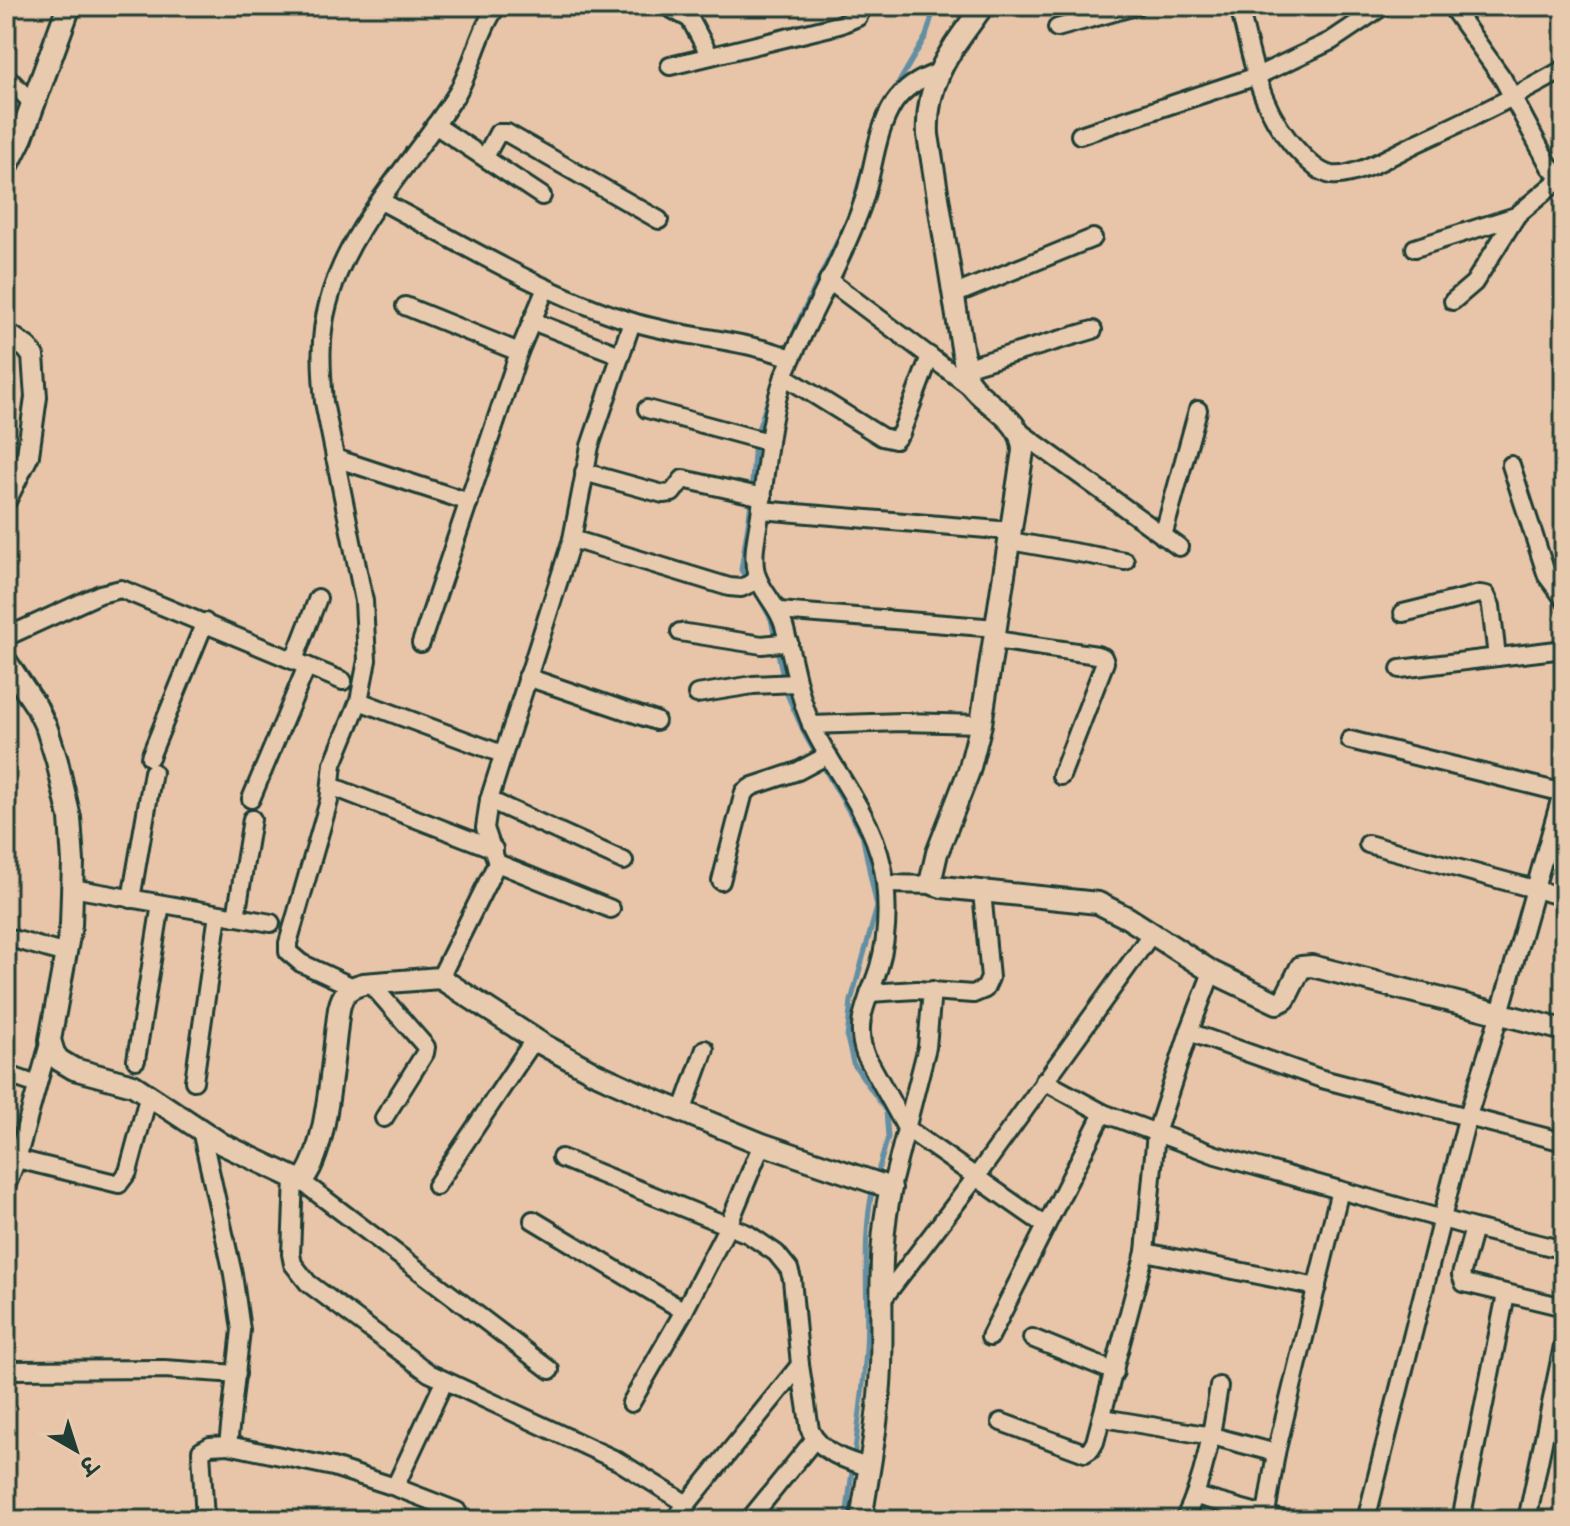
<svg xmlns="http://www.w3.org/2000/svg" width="1570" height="1526" viewBox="0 0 1570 1526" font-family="Mali,'Playpen Sans Deva',sans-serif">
  <rect width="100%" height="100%" fill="#e8c5a8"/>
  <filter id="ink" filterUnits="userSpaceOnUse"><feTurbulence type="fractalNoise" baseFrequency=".0125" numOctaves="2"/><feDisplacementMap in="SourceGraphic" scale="16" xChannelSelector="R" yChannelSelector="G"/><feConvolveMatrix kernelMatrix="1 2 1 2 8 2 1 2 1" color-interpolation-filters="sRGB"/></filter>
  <g filter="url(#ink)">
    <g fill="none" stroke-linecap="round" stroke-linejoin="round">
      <g stroke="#628fa3" stroke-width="5">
        <polyline points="892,94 926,36 935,6"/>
        <polyline points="778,370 800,318 850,215 865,162"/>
        <polyline points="749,582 741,570 750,511 755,438 775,379"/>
        <polyline points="757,594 771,619 786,692 806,737 862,834 870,874 877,907 851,1001 847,1038 853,1063 886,1111 888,1137 876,1178"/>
        <path d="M846,1520C852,1463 863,1405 866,1348C869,1292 861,1242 873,1187"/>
      </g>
      <g stroke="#1f3d34" stroke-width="22">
        <g id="minor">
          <polyline points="666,6 690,19 710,56"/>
          <path d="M1239,6C1253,62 1259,113 1302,155C1310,163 1320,173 1332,175C1355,178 1396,153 1417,143C1467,120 1516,97 1564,69"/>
          <polyline points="1451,6 1503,79 1550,167 1564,180"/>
          <polyline points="1057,28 1136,6"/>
          <polyline points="670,66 839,25 858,17 863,6"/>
          <path d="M939,72C921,78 905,87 894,103C874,134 874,174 861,208C840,266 808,319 784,376C769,419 767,462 761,507C759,528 751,552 756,573C761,592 779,606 784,626C795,664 798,701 817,736C843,785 879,826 885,882C888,910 887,940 879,967C870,997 853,1021 865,1054L906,1128L1046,1226"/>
          <polyline points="6,76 33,104"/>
          <polyline points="435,125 542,196"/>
          <polyline points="1080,135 1257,76 1331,41 1383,6"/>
          <polyline points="485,157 498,133 507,133 659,220"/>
          <path d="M381,201C462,244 542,293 630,321C682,338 739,338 791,358"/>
          <polyline points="1415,248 1516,216"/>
          <polyline points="828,280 972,388"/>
          <polyline points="953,295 1093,238"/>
          <polyline points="1453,301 1474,283 1517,215 1561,178"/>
          <polyline points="405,306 519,352"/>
          <polyline points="532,321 620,355"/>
          <polyline points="964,368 1093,330"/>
          <polyline points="784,376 882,437 895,440 901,433 930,356"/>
          <polyline points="647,409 768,442"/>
          <polyline points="1020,432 1179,547"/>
          <polyline points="335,458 469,502"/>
          <polyline points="1511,465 1547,576 1564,599"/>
          <polyline points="584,472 663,494 672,493 683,479 763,497"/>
          <polyline points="761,510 1011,531"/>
          <polyline points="1163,536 1198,410"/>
          <polyline points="572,539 729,587 741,588 758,580"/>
          <polyline points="1010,541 1125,561"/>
          <polyline points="779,611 997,628"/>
          <polyline points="1403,613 1480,594 1486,595 1491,606 1497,657"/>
          <polyline points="680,632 762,645 789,642"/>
          <polyline points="6,637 100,594 121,589 343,681"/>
          <polyline points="995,640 1097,655 1103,657 1105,662 1061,776"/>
          <polyline points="421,643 519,352 546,288"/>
          <polyline points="294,660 318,598"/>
          <polyline points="1400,669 1564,649"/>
          <polyline points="527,677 656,721"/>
          <polyline points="697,694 753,685 796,683"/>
          <polyline points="359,701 502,754"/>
          <polyline points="811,725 902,722 981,724"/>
          <polyline points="1350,740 1564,793"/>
          <polyline points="150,757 205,622"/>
          <polyline points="331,786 494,849"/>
          <polyline points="251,799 307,666"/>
          <polyline points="489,800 624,861"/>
          <polyline points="1368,844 1564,897"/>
          <polyline points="497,863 611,909"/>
          <polyline points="721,881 744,792 753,786 798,771 828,755"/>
          <polyline points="886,884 935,885"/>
          <polyline points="72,888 271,923"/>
          <polyline points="131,899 153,772"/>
          <polyline points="236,917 252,819"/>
          <polyline points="6,937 66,954"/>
          <polyline points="440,978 497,863 485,828 489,800 572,539 590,446 632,322"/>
          <polyline points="370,983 426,1047 425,1053 384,1118"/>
          <path d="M353,987L301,963L288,952V943L329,801L333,764L359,701L367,660L364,601L324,402C321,368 319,337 328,304C347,227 414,161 456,95C473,67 478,33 497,6"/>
          <polyline points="869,993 917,990 973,994 985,989 990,978 982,891"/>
          <polyline points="1189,1032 1322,1079 1564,1142"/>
          <polyline points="136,1060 161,904"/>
          <polyline points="6,1074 37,1085"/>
          <polyline points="194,1081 218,914"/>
          <polyline points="1044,1081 1103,1113 1216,1155 1474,1228 1564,1250"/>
          <polyline points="682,1112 705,1049"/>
          <polyline points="201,1130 233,1274 241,1330 228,1445 210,1446 201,1451 205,1520"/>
          <path d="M561,1158L748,1234L776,1253L789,1269L792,1279L800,1365L810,1430C820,1452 847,1461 869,1467"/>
          <polyline points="17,1159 119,1184 128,1172 149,1094"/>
          <polyline points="294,1177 291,1254 293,1264 308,1283 429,1373 618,1461 687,1504"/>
          <polyline points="301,1181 550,1370"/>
          <polyline points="436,1186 534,1040"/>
          <polyline points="6,1187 17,1159 50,1040"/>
          <polyline points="891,1188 927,1047 932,990"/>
          <polyline points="533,1220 684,1311"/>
          <polyline points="1474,1228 1461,1275 1464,1283 1564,1307"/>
          <polyline points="1145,1252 1317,1287"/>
          <polyline points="882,1300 976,1177 1152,933"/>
          <polyline points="990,1337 1103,1113"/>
          <polyline points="1032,1338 1115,1372"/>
          <polyline points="6,1370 164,1369 237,1374"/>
          <polyline points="631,1403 684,1311 728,1226 762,1144"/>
          <polyline points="1103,1418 1212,1436 1276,1453"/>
          <polyline points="1001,1422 1085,1453 1091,1449 1095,1442 1145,1252 1156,1133 1189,1032 1212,972"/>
          <polyline points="228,1445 333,1467 395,1487 457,1511"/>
          <polyline points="395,1487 444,1382"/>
          <polyline points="1196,1496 1283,1520"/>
          <polyline points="674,1520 800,1365"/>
          <polyline points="749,1520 814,1440"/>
          <path d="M1184,1520C1205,1478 1212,1432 1219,1386"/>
          <polyline points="1265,1520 1276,1453 1340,1190"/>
          <polyline points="1366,1520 1467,1119 1500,1013 1564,786"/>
          <polyline points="1461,1520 1506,1294"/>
          <polyline points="1527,1520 1564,1341"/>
        </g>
      </g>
      <g stroke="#1f3d34" stroke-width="26">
        <g id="tertiary">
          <path d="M983,6C952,49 925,79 928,135L967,379C982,406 1023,416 1023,451L981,724L969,771L937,853L931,879L935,885L942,887L1098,903L1128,918L1212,972L1277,1003L1285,999L1301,967L1312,966L1564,1030"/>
          <polyline points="6,333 27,348 33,356 36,397 28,455 6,499"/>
          <path d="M6,661L36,706L47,729L57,761L70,818L73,862L71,925L50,1040L54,1053L59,1060L74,1069L133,1085L222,1144L301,1181C328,1156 333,1049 339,1009C342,994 348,988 363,984L440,978L542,1044L595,1073L659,1102L762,1144L891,1188C877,1247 883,1306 881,1367C879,1418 869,1469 861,1520"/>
        </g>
      </g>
      <g stroke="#1f3d34" stroke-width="28">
        <polyline id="secondary" points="6,167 21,137 69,6"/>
      </g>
      <use href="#minor" stroke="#e8cbaf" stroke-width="16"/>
      <use href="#tertiary" stroke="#e8cbaf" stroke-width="20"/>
      <use href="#secondary" stroke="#e8cbaf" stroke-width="22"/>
    </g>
  </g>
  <rect width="1570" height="1526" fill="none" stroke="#e8cbaf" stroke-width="32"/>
  <rect x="16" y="16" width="1538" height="1494" fill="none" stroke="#1f3d34" stroke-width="3" filter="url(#ink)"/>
  <g transform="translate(76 1450) rotate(141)" stroke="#e8cbaf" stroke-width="6" paint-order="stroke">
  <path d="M0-6L14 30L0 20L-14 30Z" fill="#1f3d34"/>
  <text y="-12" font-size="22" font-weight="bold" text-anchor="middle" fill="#1f3d34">उ</text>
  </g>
</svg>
